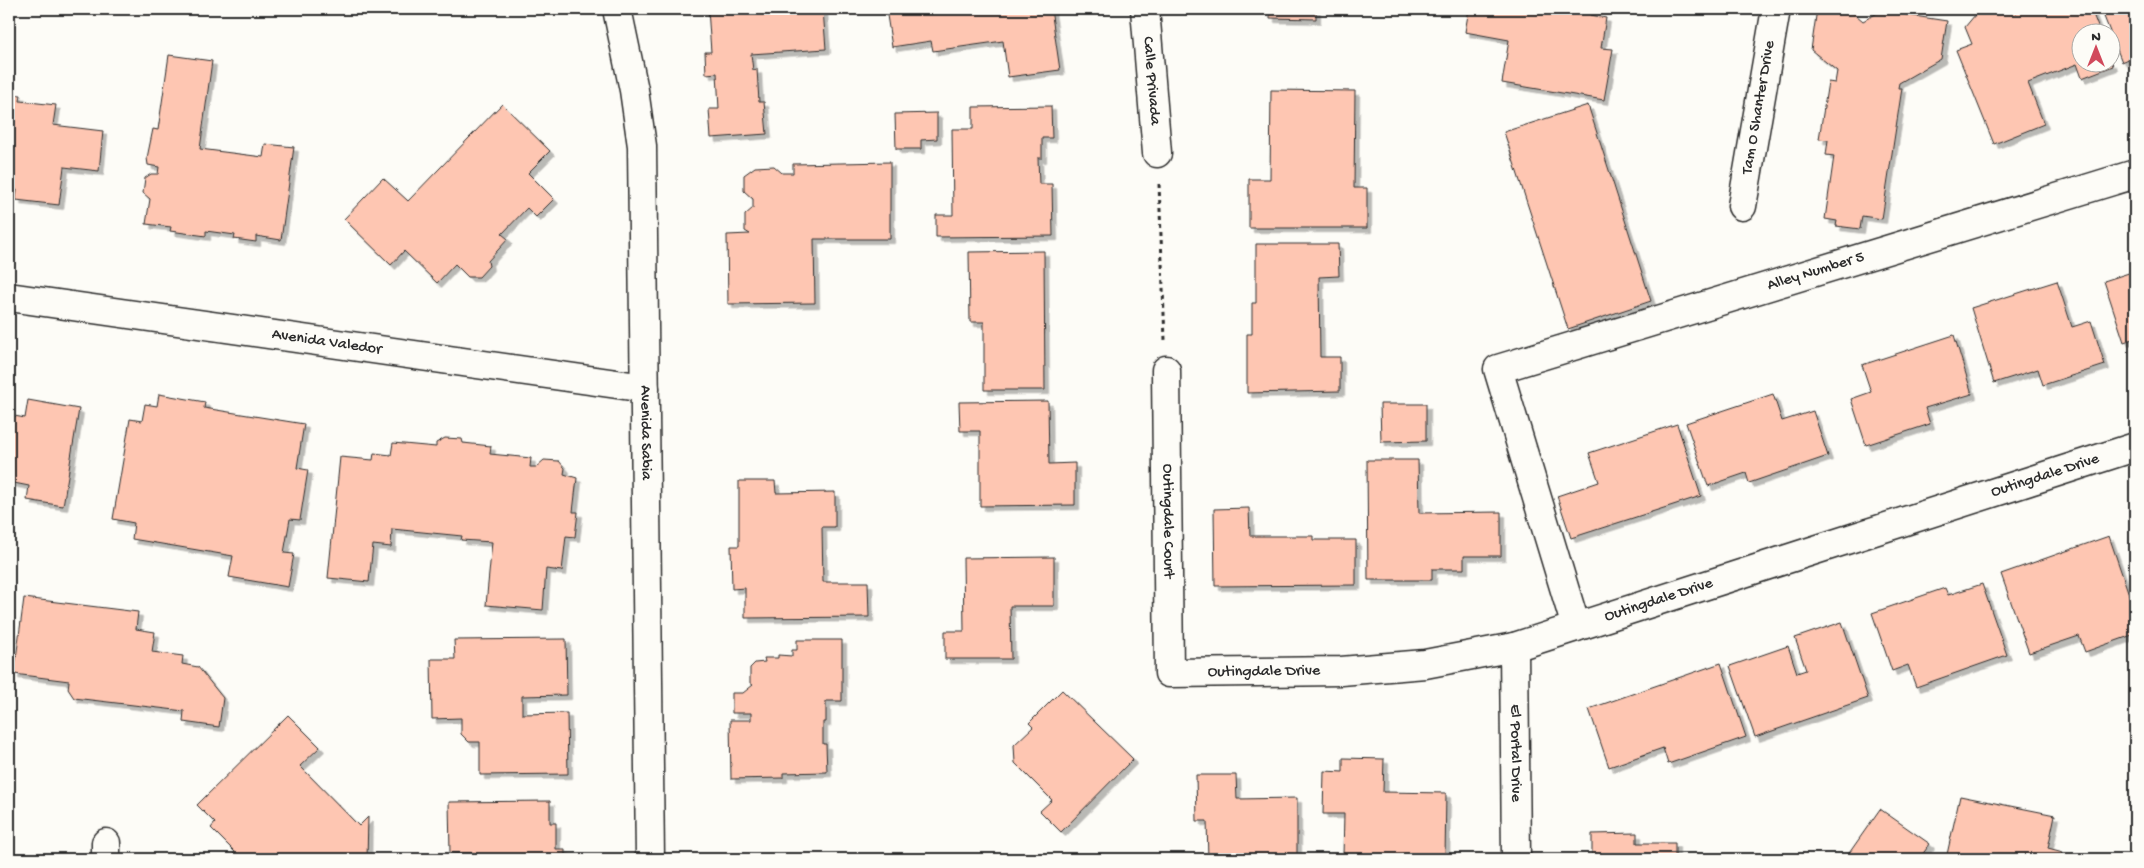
<svg xmlns="http://www.w3.org/2000/svg" width="2144" height="868" viewBox="0 0 2144 868" font-family="'Gochi Hand',sans-serif">
  <defs>
    <filter id="shadow"><feDropShadow dx="4.5" dy="4.5" stdDeviation="0" flood-color="#0004"/></filter>
  </defs>
  <rect width="100%" height="100%" fill="#fdfcf7"/>
  <filter id="ink" filterUnits="userSpaceOnUse"><feTurbulence type="fractalNoise" baseFrequency=".02" numOctaves="2"/><feDisplacementMap in="SourceGraphic" scale="10" xChannelSelector="R" yChannelSelector="G"/><feConvolveMatrix kernelMatrix="1 2 1 2 8 2 1 2 1" color-interpolation-filters="sRGB"/></filter>
  <g filter="url(#ink)">
    <g fill="#fec6b2" stroke="#2b2b2b" filter="url(#shadow)">
      <polygon points="708,9 823,9 826,49 751,54 753,70 757,69 759,102 764,102 767,134 711,138 709,109 719,109 717,73 706,74 705,52 711,52"/>
      <polygon points="886,9 1051,9 1060,70 1008,77 1003,41 933,51 931,41 892,47"/>
      <polygon points="1270,9 1316,9 1316,19 1270,18"/>
      <polygon points="1469,9 1592,9 1591,15 1606,18 1601,48 1613,49 1604,100 1502,83 1509,40 1465,32"/>
      <polygon points="1817,9 1849,9 1863,21 1881,11 1947,21 1941,59 1899,83 1898,88 1902,88 1882,219 1862,216 1860,229 1836,226 1837,221 1825,219 1834,156 1826,155 1828,140 1819,139 1828,82 1835,83 1837,71 1811,50"/>
      <polygon points="1980,9 2014,9 2016,13 2027,9 2091,9 2100,32 2082,32 2082,62 2112,62 2113,66 2082,78 2077,64 2028,83 2044,124 1994,144 1956,50 1972,44 1965,27"/>
      <polygon points="2101,9 2135,9 2135,56 2122,62"/>
      <polygon points="169,55 212,61 200,149 263,157 265,144 294,147 281,240 256,236 256,242 234,239 235,235 206,231 206,236 170,231 171,227 146,224 150,199 143,193 145,178 151,174 158,174 159,167 148,165 147,158 153,129 158,130"/>
      <polygon points="1271,90 1355,91 1354,188 1367,188 1367,228 1249,228 1249,179 1270,179"/>
      <polygon points="9,94 21,95 20,101 56,105 53,125 103,131 99,171 64,167 59,205 16,200 17,190 9,189"/>
      <polygon points="502,104 550,151 528,173 554,199 536,217 527,208 502,234 508,239 488,261 489,266 479,277 468,277 455,264 437,283 404,251 391,265 344,219 383,178 408,201"/>
      <polygon points="1588,105 1651,301 1568,329 1504,132"/>
      <polygon points="1051,106 1052,138 1042,138 1042,158 1038,158 1039,184 1052,184 1053,236 936,237 936,215 953,215 952,129 973,129 973,107"/>
      <polygon points="937,113 937,139 921,140 921,149 896,149 895,114"/>
      <polygon points="890,162 890,239 814,239 815,303 728,304 727,235 750,234 745,231 745,215 753,208 753,199 744,191 744,175 755,167 774,166 782,173 793,173 793,164"/>
      <polygon points="1256,244 1338,244 1339,276 1319,277 1320,357 1340,357 1340,391 1247,393 1247,334 1252,334 1252,303 1256,303"/>
      <polygon points="1044,251 1045,390 984,390 984,322 970,322 969,252"/>
      <polygon points="2135,271 2135,338 2124,342 2104,281"/>
      <polygon points="2057,281 2072,327 2091,321 2105,365 2043,385 2038,369 1994,383 1971,308"/>
      <polygon points="1954,335 1972,394 1925,408 1930,424 1866,445 1851,399 1871,392 1862,365"/>
      <polygon points="159,394 205,402 204,408 304,424 297,468 308,470 300,520 290,519 284,553 294,554 288,587 229,577 233,556 132,539 134,523 113,519 130,419 142,421 145,404 157,406"/>
      <polygon points="1773,394 1782,421 1813,411 1828,456 1749,483 1746,473 1708,486 1686,423"/>
      <polygon points="28,400 79,409 63,506 27,500 29,486 9,482 9,415 25,418"/>
      <polygon points="1048,401 1049,464 1075,463 1075,505 980,506 980,431 960,431 959,402"/>
      <polygon points="1380,404 1426,404 1426,441 1381,442"/>
      <polygon points="1677,424 1701,496 1571,538 1557,496 1599,482 1589,453"/>
      <polygon points="445,438 462,439 463,443 491,446 490,454 531,458 530,467 536,467 544,460 559,461 565,468 564,474 577,478 573,512 578,512 575,537 566,536 562,571 546,569 543,610 486,605 492,542 461,540 462,536 392,529 391,547 373,545 369,582 328,578 340,457 373,460 374,453 391,455 393,443 436,447 436,443"/>
      <polygon points="1367,460 1418,460 1419,513 1501,512 1501,556 1464,556 1464,569 1432,569 1432,580 1368,580"/>
      <polygon points="739,481 775,481 776,493 835,492 835,527 822,527 823,582 868,582 869,617 745,618 745,588 732,589 731,546 739,546"/>
      <polygon points="1249,508 1250,536 1313,536 1313,540 1356,540 1356,585 1215,586 1214,509"/>
      <polygon points="2109,536 2135,612 2135,634 2085,652 2079,636 2029,653 2001,574"/>
      <polygon points="1054,557 1054,606 1010,606 1011,659 945,659 945,631 964,631 963,558"/>
      <polygon points="1982,584 2007,655 1916,687 1908,665 1892,671 1872,613 1945,588 1948,595"/>
      <polygon points="24,598 138,612 136,629 155,632 152,652 183,656 182,664 198,667 223,698 219,727 183,722 184,711 74,698 68,689 69,681 14,674"/>
      <polygon points="1842,622 1868,698 1755,737 1730,666 1788,646 1797,673 1806,670 1795,638"/>
      <polygon points="566,639 567,695 522,696 522,714 567,713 568,774 480,775 480,742 469,742 461,734 461,718 432,719 431,659 455,659 454,640"/>
      <polygon points="797,640 842,640 842,701 826,701 826,722 823,722 823,744 826,744 827,772 783,773 783,778 731,779 730,720 751,720 751,713 732,713 732,693 743,693 753,685 750,683 750,668 755,663 765,662 764,658 778,658 778,655 792,656 792,650 797,650"/>
      <polygon points="1721,663 1746,737 1668,764 1663,748 1609,767 1589,709"/>
      <polygon points="1062,690 1133,759 1061,832 1040,811 1052,800 1015,763 1014,745 1033,727 1029,723"/>
      <polygon points="288,715 320,747 300,766 359,826 368,817 367,859 229,859 235,852 211,828 215,823 197,805"/>
      <polygon points="1343,758 1384,759 1383,792 1446,793 1445,859 1353,859 1353,856 1343,856 1344,814 1323,814 1324,771 1343,772"/>
      <polygon points="1196,775 1236,775 1237,799 1297,798 1297,859 1208,859 1207,821 1197,821"/>
      <polygon points="1960,796 2055,815 2048,848 2063,852 2062,859 1946,859"/>
      <polygon points="550,801 550,823 556,823 556,849 565,849 565,859 475,859 475,853 450,853 449,802"/>
      <polygon points="1880,809 1930,844 1919,859 1845,859"/>
      <polygon points="1637,833 1637,843 1675,843 1675,859 1592,859 1592,834"/>
    </g>
    <g fill="none" stroke-linecap="round" stroke-linejoin="round">
      <g stroke="#2b2b2b" stroke-width="31">
        <g id="minor">
          <path id="s1" d="M617,9L634,90L642,146L650,859"/>
          <path id="s2" d="M1145,9L1157,153"/>
          <path id="s3" d="M1742,206L1776,9"/>
          <path id="s4" d="M9,297L645,388"/>
          <path id="s5" d="M1166,370L1169,673L1341,671L1425,664L1514,647L2135,447"/>
          <path id="s6" d="M1576,627L1498,369L2135,174"/>
          <path id="s7" d="M1514,647L1516,859"/>
          <polyline points="106,843 106,859"/>
        </g>
      </g>
      <polyline stroke="#2b2b2b" stroke-width="3" stroke-dasharray="4 4" stroke-linecap="butt" points="1159,184 1165,340"/>
      <use href="#minor" stroke="#fdfcf7" stroke-width="28"/>
    </g>
  </g>
  <g text-anchor="middle" dominant-baseline="central" stroke-width="4" stroke-linejoin="round" paint-order="stroke">
    <g font-size="16" fill="#2b2b2b" stroke="#fdfcf7">
      <text stroke="none"><textPath href="#s2" startOffset="72">Calle Privada</textPath></text>
      <text stroke="none"><textPath href="#s3" startOffset="100">Tam O Shanter Drive</textPath></text>
      <text stroke="none"><textPath href="#s6" startOffset="602">Alley Number 5</textPath></text>
      <text stroke="none"><textPath href="#s4" startOffset="321">Avenida Valedor</textPath></text>
      <text stroke="none"><textPath href="#s1" startOffset="426">Avenida Sabia</textPath></text>
      <text stroke="none"><textPath href="#s5" startOffset="1208">Outingdale Drive</textPath></text>
      <text stroke="none"><textPath href="#s5" startOffset="151">Outingdale Court</textPath></text>
      <text stroke="none"><textPath href="#s5" startOffset="802">Outingdale Drive</textPath></text>
      <text stroke="none"><textPath href="#s5" startOffset="398">Outingdale Drive</textPath></text>
      <text stroke="none"><textPath href="#s7" startOffset="106">El Portal Drive</textPath></text>
    </g>
  </g>
  <rect width="2144" height="868" fill="none" stroke="#fdfcf7" stroke-width="30"/>
  <rect x="15" y="15" width="2114" height="838" fill="none" stroke="#2b2b2b" stroke-width="2" filter="url(#ink)"/>
  <g transform="translate(2096 48)"><circle r="24" fill="#fdfcf7" stroke="#a9a8a5"/>
  <path d="M0-4L9 19L0 12L-9 19Z" fill="#d1495b"/>
  <text y="-8" font-size="14" font-weight="bold" text-anchor="middle" fill="#2b2b2b">N</text>
  </g>
</svg>
